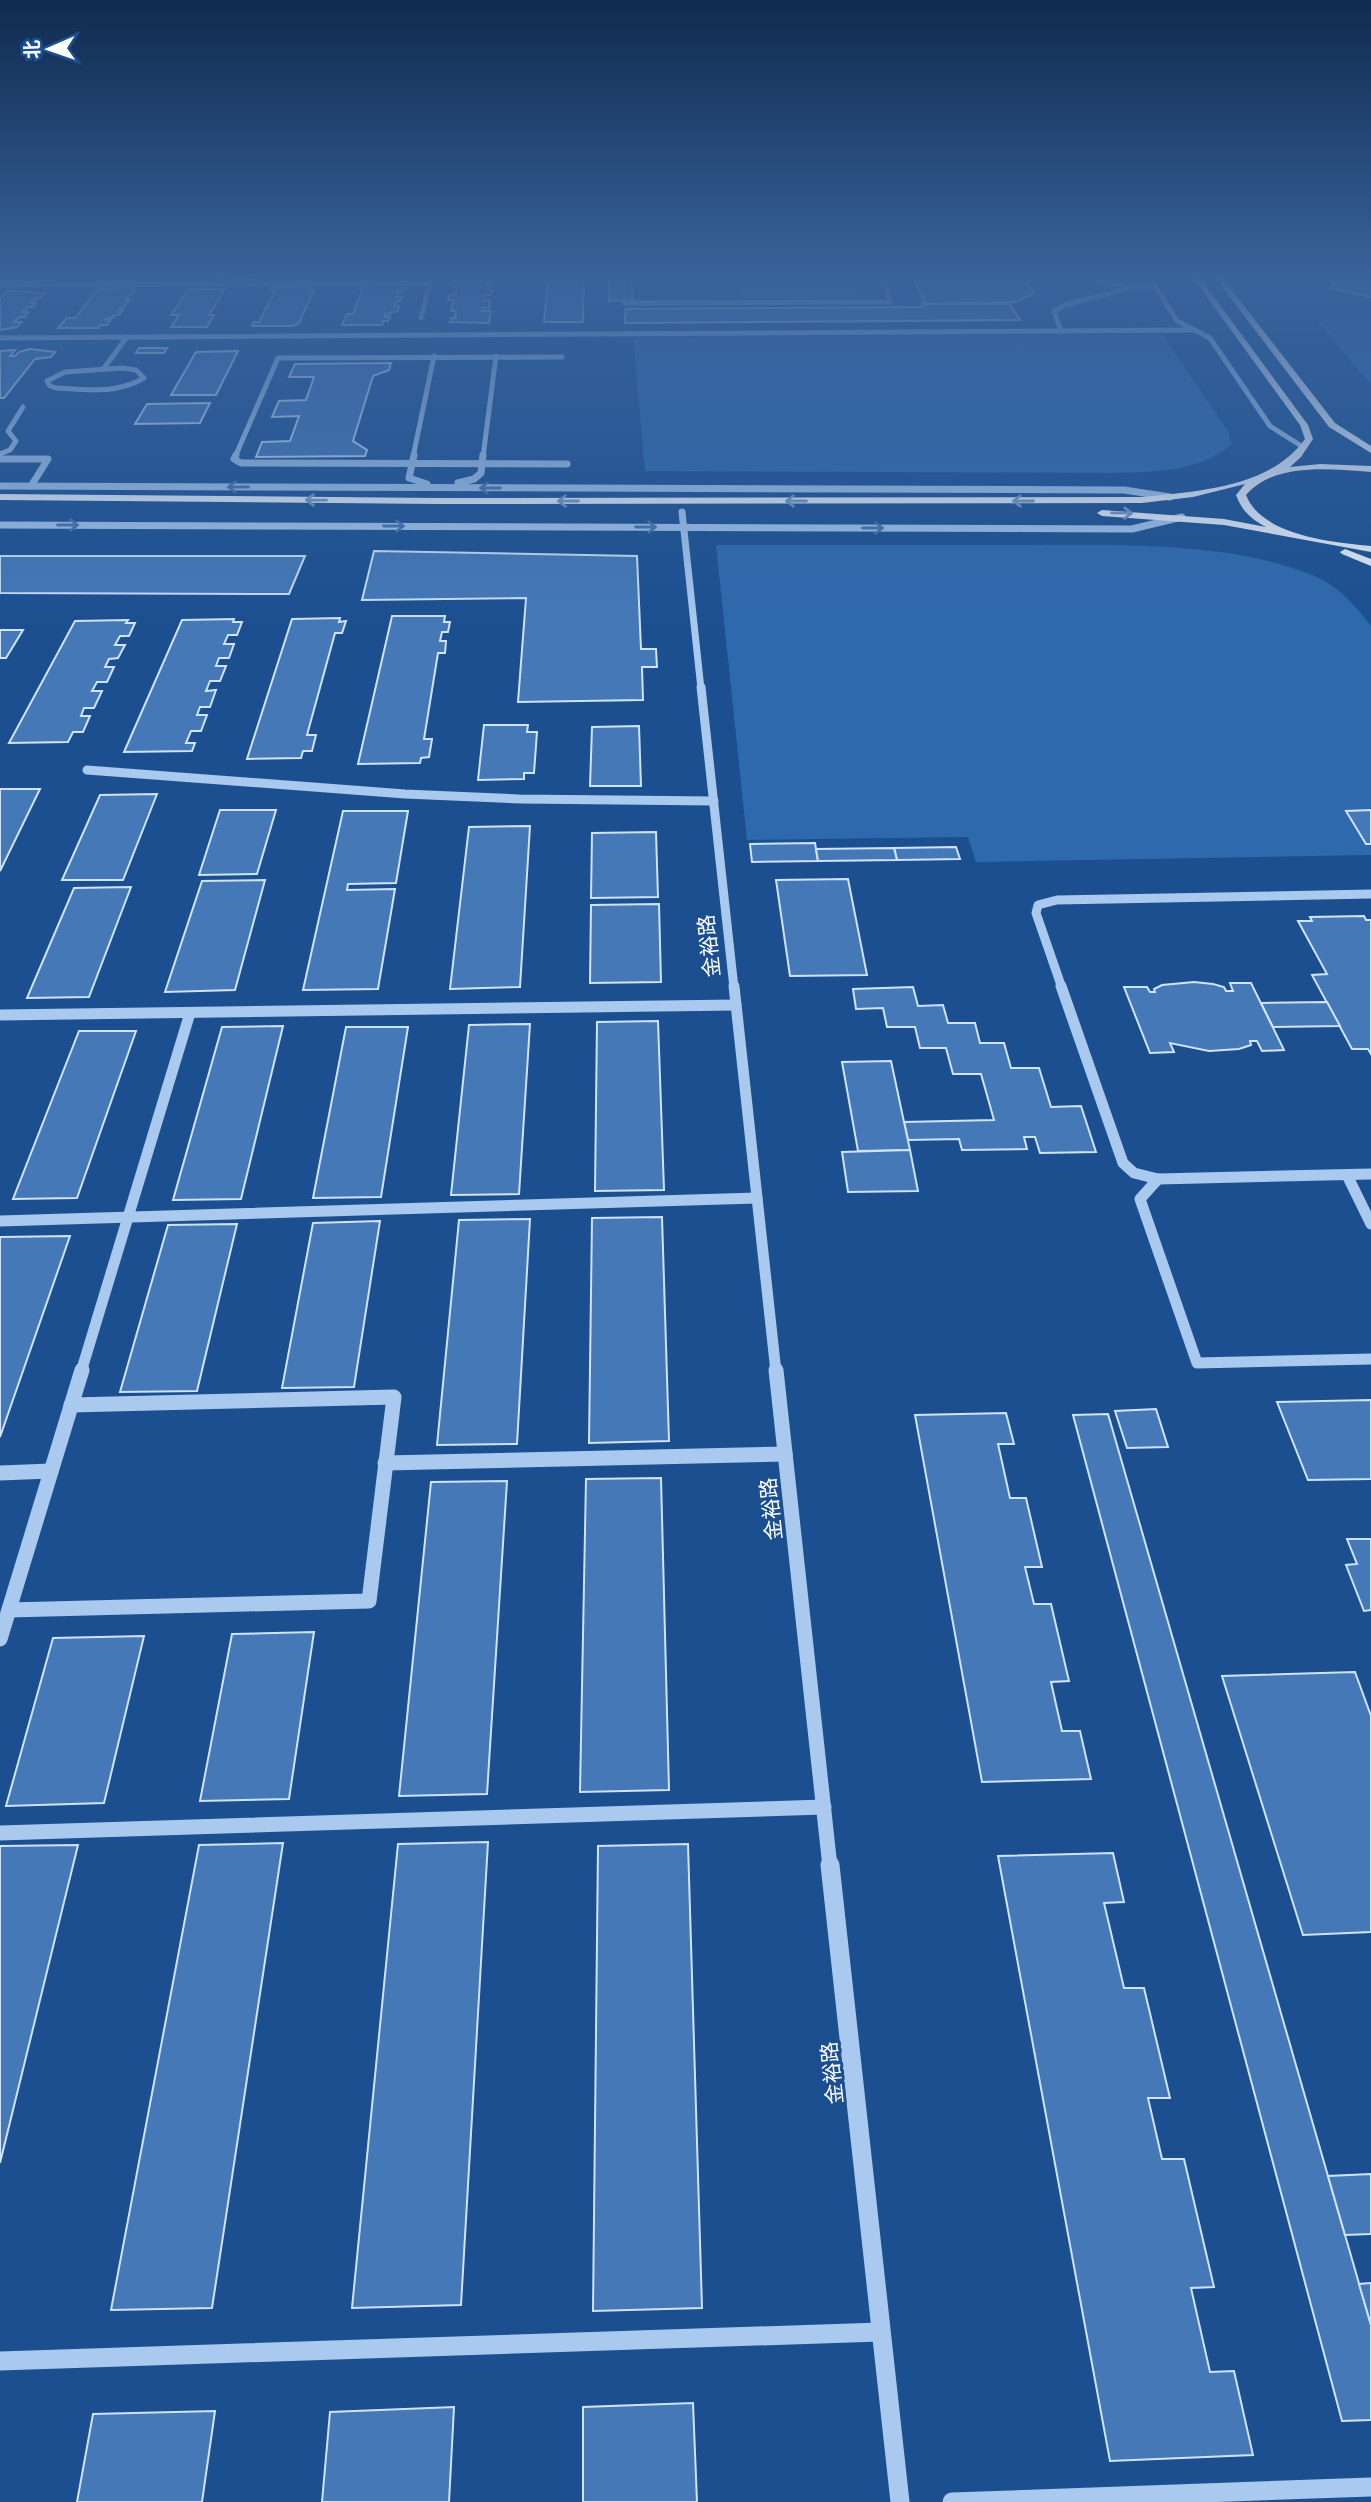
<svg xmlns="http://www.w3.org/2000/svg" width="1371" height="2502" viewBox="0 0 1371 2502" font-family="Lato,'Noto Sans SC',sans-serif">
  <rect width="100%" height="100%" fill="#1b4f8f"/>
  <g fill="#2e69ad">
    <polygon points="739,275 851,275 859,298 743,299"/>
    <polygon points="1315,319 1371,319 1371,384"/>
    <path d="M1162,334L1228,431L1232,444C1201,472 1152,472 1112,473L645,471L633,337Z"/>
    <path d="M716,545C815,545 914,545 1013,545C1105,545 1227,540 1312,575C1339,586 1354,604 1371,626V855L976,862L968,837L747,840Z"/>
  </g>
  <g fill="#4478b7" stroke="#cfe3fa" stroke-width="2">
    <polygon points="0,275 24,275 18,282 0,282"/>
    <polygon points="102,275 144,275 136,281 98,281"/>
    <polygon points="188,275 261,275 256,279 227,279 228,277 217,276 214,281 188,282 191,278 187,278"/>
    <polygon points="460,275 494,275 493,282 487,282 487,286 492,286 491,295 485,295 484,301 490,301 489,308 483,308 482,311 491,311 489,323 450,322 451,318 455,318 456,311 451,311 454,300 448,300 450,295 455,295 457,287 451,287 452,281 458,281"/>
    <polygon points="548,275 584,275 583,322 544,322"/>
    <polygon points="609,275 632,275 632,300 609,301"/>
    <polygon points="913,275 1017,275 1024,277 1034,293 1015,302 925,304"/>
    <polygon points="1342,275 1371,275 1371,297 1330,288"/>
    <polygon points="401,284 400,288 405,288 404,291 398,291 397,297 402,297 401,301 396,301 394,306 399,306 398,311 385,314 385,317 390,316 388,321 383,321 382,325 342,325 347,314 353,314 364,285"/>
    <polygon points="272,286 311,286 309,290 314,290 299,323 293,326 252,326 254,322 259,322 275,291 270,291"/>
    <polygon points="134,288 133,291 137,291 130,294 126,300 130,300 119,310 123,310 120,314 104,320 111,319 107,325 100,325 98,328 58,328 67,318 75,318 98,289"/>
    <polygon points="225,289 209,315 214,315 207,327 171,327 179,315 171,315 188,290"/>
    <polygon points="7,291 45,293 41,298 36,298 31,303 36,303 33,307 28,307 23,312 28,312 25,317 19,317 14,322 21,322 17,327 0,330 0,299"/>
    <polygon points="922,304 1010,304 1020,320 625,323 626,309 923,307"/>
    <polygon points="139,348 167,348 164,353 136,353"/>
    <polygon points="30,349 55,352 51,357 35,359 4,398 0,398 0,351 15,350 10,356 15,356 19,352"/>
    <polygon points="238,351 216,395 171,395 196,352"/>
    <polygon points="391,363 389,370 373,376 353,441 367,450 365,456 256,457 262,442 290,441 299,416 272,417 279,401 306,400 314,377 289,377 295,364"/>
    <polygon points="210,403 200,423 135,424 147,404"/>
    <polygon points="374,551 637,556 641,649 656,649 657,667 642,667 643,700 518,702 526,598 362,600"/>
    <polygon points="0,556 305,556 289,594 0,593"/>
    <polygon points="392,616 445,616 444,622 450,622 448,632 442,632 440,641 446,641 445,653 438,653 424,739 432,739 429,757 421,758 420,763 358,764"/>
    <polygon points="340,618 339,622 346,621 342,633 335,633 307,735 316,735 312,751 303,751 301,758 247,759 292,619"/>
    <polygon points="234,619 233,622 242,622 237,635 228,635 224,644 234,644 229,658 219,658 216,666 226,666 220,681 210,681 206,691 216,690 210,707 200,707 197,715 207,715 201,731 191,731 186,743 195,743 192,751 124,752 182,620"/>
    <polygon points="128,620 126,623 135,623 129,636 120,636 115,645 125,645 118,658 109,659 105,667 114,667 107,682 97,682 92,691 102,691 94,708 84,708 81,716 90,716 83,732 73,732 68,742 9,743 75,621"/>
    <polygon points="0,630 23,630 6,658 0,658"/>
    <polygon points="484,725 528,725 527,732 537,732 534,773 524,773 524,779 478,780"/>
    <polygon points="639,726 641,786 590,786 592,727"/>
    <polygon points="0,789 40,789 0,871"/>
    <polygon points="157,794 123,880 62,880 100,795"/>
    <polygon points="220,810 276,810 257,874 199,875"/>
    <polygon points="1371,810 1371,844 1366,844 1346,811"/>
    <polygon points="343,811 408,811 396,883 348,884 347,890 395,889 378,989 303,990"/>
    <polygon points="530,826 520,987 450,989 469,827"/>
    <polygon points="656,832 658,897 591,898 592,833"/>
    <polygon points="815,843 818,861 752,862 750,844"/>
    <polygon points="956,847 960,859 897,860 894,848"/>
    <polygon points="894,848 897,860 818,861 816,849"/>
    <polygon points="848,879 867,975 790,976 776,880"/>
    <polygon points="265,880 235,990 165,992 202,881"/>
    <polygon points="131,887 89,997 27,998 74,888"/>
    <polygon points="659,904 661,982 590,983 591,905"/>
    <polygon points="1364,916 1366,920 1371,920 1371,1054 1368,1049 1352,1049 1312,975 1327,974 1298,921 1312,921 1310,917"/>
    <polygon points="1194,982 1213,984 1224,987 1226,991 1233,991 1230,983 1251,983 1284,1050 1262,1051 1257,1041 1250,1041 1251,1045 1239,1049 1209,1051 1170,1043 1174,1052 1150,1053 1124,987 1147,987 1150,992 1155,992 1154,989 1162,985"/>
    <polygon points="913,987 918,1006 943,1005 948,1023 975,1023 980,1043 1004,1043 1011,1068 1039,1068 1051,1107 1081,1106 1096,1152 1040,1153 1035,1137 1024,1137 1027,1149 962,1150 959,1139 908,1140 904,1122 994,1120 981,1074 953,1074 946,1048 920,1048 915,1027 887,1027 883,1008 856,1009 853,989"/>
    <polygon points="1327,1002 1340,1026 1273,1027 1261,1003"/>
    <polygon points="658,1021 664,1190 595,1191 597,1022"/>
    <polygon points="530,1024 519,1194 451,1195 469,1025"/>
    <polygon points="283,1026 241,1199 173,1200 222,1027"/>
    <polygon points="346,1027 408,1027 381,1197 313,1198"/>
    <polygon points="79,1031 136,1031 77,1198 13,1199"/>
    <polygon points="891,1061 910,1150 858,1151 842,1062"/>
    <polygon points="910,1150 918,1191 848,1192 842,1152"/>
    <polygon points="662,1217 669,1441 589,1443 592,1218"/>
    <polygon points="530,1219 517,1444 437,1445 459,1220"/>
    <polygon points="380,1221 354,1387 282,1388 313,1223"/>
    <polygon points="237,1224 197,1391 120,1392 168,1225"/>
    <polygon points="70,1236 0,1437 0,1237"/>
    <polygon points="1371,1400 1371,1479 1308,1480 1277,1402"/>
    <polygon points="1156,1409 1168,1447 1127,1448 1115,1411"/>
    <polygon points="1006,1413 1014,1444 998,1444 1010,1498 1026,1498 1042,1567 1025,1567 1034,1604 1051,1604 1069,1681 1051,1682 1062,1731 1080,1731 1091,1779 982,1782 915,1415"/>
    <polygon points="1108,1414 1371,2325 1371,2420 1342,2421 1073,1415"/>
    <polygon points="661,1478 669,1790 580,1792 586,1479"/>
    <polygon points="507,1481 487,1794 399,1796 431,1482"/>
    <polygon points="1347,1539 1371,1539 1371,1610 1364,1611 1346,1565 1357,1564"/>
    <polygon points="314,1632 289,1799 200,1801 232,1634"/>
    <polygon points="144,1636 104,1803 6,1806 53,1638"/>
    <polygon points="1355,1672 1371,1716 1371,1932 1303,1935 1222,1676"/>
    <polygon points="488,1842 461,2305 352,2308 398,1844"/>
    <polygon points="283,1843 212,2308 111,2310 199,1845"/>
    <polygon points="688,1844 702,2308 593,2311 598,1846"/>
    <polygon points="78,1845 0,2163 0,1846"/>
    <polygon points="1113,1853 1124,1902 1104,1903 1124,1988 1144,1988 1170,2098 1148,2098 1162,2159 1184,2159 1214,2287 1191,2288 1210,2372 1234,2371 1253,2455 1110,2461 998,1856"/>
    <polygon points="1371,2174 1371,2234 1345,2235 1328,2176"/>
    <polygon points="1371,2283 1371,2325 1359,2284"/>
    <polygon points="693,2403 697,2502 583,2502 583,2407"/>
    <polygon points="454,2407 449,2502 322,2502 330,2412"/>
    <polygon points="215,2411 202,2502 77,2502 93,2414"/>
  </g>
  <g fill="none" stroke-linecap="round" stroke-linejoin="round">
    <g stroke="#a9c9ee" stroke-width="5">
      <polyline points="1074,275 1124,286 1155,287"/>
      <polyline points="1148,275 1177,321 1210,338 1270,426 1303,447"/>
      <polyline points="23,284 44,275"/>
      <polyline points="0,285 430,283"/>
      <polyline points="624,303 890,302 882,275"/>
      <polyline points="421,318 431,278"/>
      <polyline points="1061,331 1054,311 1065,305 1133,287"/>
      <polyline points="0,338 1195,330"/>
      <polyline points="104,368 127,337"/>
      <path d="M122,368L136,370L144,378C117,394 87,390 56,388L50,386L47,381L65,372Z"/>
      <polyline points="0,454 10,450 16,441 8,431 23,407"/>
      <polyline points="235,457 278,358 562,357"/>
      <polyline points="413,457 434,356"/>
      <polyline points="483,457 496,356"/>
    </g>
    <g stroke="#a9c9ee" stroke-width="7">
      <polyline points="236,455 234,459 241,463 567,464"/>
      <polyline points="414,455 409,478 427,484"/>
      <polyline points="0,459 48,459 31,486"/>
      <polyline points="458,483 474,479 481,473 483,455"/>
      <polyline points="0,486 1124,490 1170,497"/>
      <polyline points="682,512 701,689"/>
      <polyline points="0,525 1132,529 1182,517"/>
    </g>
    <g stroke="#a9c9ee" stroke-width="9">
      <polyline points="701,687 734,988"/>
      <polyline points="87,770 405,794 519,799 714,801"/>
      <polyline points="1062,988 1036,913 1038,905 1057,900 1371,894"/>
    </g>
    <g stroke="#a9c9ee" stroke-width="11">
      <polyline points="734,986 776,1372"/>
      <polyline points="1061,986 1123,1163 1134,1173 1158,1179 1371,1174"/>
      <polyline points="0,1015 736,1005"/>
      <polyline points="1347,1175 1371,1224"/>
      <polyline points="1158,1179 1140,1199 1197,1363 1371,1359"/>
      <polyline points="0,1221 757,1198"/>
      <polyline points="81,1372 190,1013"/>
    </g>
    <g stroke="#a9c9ee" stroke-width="15">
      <polyline points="776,1370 830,1867"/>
      <polyline points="385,1463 785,1454"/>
      <polyline points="0,1473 51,1471"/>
      <polyline points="9,1610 369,1601 394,1397 71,1405"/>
      <polyline points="0,1639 82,1370"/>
      <polyline points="0,1833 824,1807"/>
    </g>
    <g stroke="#a9c9ee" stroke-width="19">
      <polyline points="830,1865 900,2502"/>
      <polyline points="0,2361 880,2332"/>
      <polyline points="952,2502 1371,2487"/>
    </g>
    <g fill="#f0f6ff" fill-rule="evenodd">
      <path d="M1191,275H1198L1308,425L1313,439L1301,457L1290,467L1320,464L1371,466V472C1331,469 1274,462 1246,495C1262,536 1333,542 1371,546V552L1224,525L1102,516L1097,513L1102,510L1224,519L1266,527C1251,519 1242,511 1236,495L1245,484L1193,497L1142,503L437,504L0,500V494L437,498L1142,497C1197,491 1270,488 1305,439L1300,425Z"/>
      <polygon points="1213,275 1220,275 1335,423 1371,446 1371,453 1329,427"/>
      <polygon points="1345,549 1371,559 1371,566 1342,554 1340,552"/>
    </g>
  </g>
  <defs><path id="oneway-shaft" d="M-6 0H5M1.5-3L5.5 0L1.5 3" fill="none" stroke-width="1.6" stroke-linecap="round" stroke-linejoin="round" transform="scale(1.75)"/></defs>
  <g stroke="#4674ac">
    <use href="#oneway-shaft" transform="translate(238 487) rotate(-180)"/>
    <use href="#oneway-shaft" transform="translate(490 488) rotate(-180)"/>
    <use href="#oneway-shaft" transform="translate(68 525)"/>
    <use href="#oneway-shaft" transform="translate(394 526)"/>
    <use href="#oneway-shaft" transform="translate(646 527)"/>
    <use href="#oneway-shaft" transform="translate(873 528)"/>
  </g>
  <g stroke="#7b9ac1">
    <use href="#oneway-shaft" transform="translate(316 500) rotate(-179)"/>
    <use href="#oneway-shaft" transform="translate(568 501) rotate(180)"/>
    <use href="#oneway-shaft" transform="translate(796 501) rotate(-180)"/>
    <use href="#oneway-shaft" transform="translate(1023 501) rotate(180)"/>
    <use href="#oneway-shaft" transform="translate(1122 513) rotate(1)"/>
  </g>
  <linearGradient id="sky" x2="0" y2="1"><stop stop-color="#0f2b4f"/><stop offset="0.44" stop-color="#39639b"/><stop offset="1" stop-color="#39639b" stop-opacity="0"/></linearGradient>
  <rect width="1371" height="626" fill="url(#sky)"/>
  <g text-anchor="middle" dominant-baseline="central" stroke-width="6" stroke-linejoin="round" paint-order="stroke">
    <g font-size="21" fill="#fff" stroke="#1b4f8f">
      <text transform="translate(708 946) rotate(-96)">金裕路</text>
      <text transform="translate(770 1509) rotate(-96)">金裕路</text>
      <text transform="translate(831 2073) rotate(-96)">金裕路</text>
    </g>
  </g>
  <g transform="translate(49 49) rotate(268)" stroke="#1b4f8f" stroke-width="5" paint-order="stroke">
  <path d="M0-5L12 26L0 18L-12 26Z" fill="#ffffff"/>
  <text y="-10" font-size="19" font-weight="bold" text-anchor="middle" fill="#ffffff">北</text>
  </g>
</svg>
